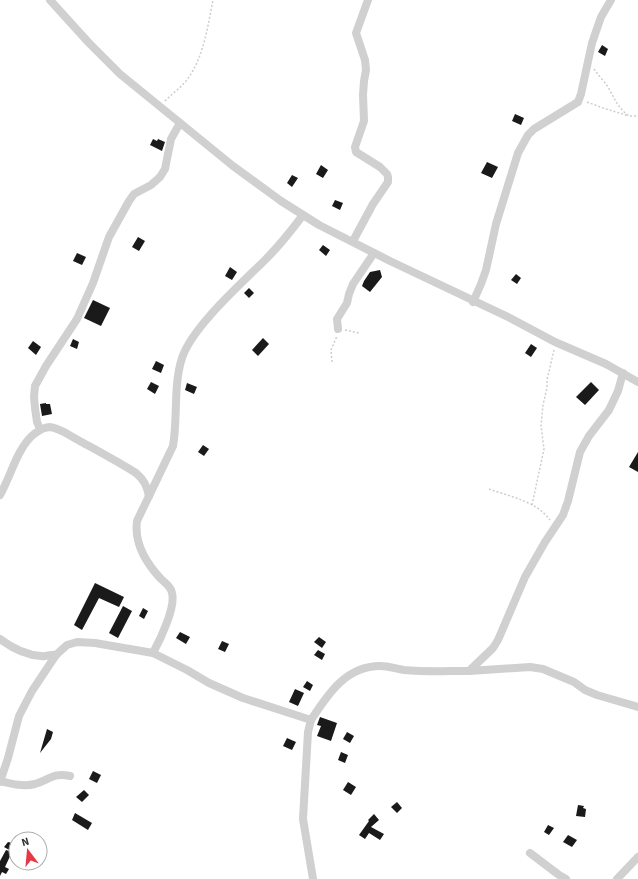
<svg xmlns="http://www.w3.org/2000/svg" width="638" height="879" viewBox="0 0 638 879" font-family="'Source Sans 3',sans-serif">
  <rect width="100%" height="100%" fill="#fff"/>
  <g fill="#1a1a1a">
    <polygon points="602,45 608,49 605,56 598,52"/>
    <polygon points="515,114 524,118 521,125 512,121"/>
    <polygon points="153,139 157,141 158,139 165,142 162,151 150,145"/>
    <polygon points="487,162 498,167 492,178 481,173"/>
    <polygon points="321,165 328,170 323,178 316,174"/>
    <polygon points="292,175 298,178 292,187 287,183"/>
    <polygon points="335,200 343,203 340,210 332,206"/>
    <polygon points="138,237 145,241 139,251 132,247"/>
    <polygon points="323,245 330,250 326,256 319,250"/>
    <polygon points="77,253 86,257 82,265 73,261"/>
    <polygon points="230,267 237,272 232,280 225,276"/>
    <polygon points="380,270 382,277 370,292 362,286 364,281 370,272"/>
    <polygon points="516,274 521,278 517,284 511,280"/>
    <polygon points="249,288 254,293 249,298 244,293"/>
    <polygon points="93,300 110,308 101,326 84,318"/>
    <polygon points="263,338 269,344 258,356 252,350"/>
    <polygon points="73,339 79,342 77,349 70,346"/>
    <polygon points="33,341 41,347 36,355 28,348"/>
    <polygon points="531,344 537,348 531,357 525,353"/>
    <polygon points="156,361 164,365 161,373 152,369"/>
    <polygon points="151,382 159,386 155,394 147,389"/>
    <polygon points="591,382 599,390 585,405 576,397"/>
    <polygon points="187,383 197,387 194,394 185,390"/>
    <polygon points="46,403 46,404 50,404 52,414 42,416 40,404"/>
    <polygon points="203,445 209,449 204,456 198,452"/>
    <polygon points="638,452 638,472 629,467"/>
    <polygon points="95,583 124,597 119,607 99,598 82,630 74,625"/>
    <polygon points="123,606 132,611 118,638 109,633"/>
    <polygon points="143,608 148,611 144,619 139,616"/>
    <polygon points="180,632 190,637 186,644 176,638"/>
    <polygon points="319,637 326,642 322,648 314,642"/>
    <polygon points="222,641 229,644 225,652 218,649"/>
    <polygon points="318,650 325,654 322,660 314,655"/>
    <polygon points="307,681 313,685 310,691 303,687"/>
    <polygon points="295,689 304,693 298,706 289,702"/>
    <polygon points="320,717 337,723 331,741 317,736 321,726 317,725"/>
    <polygon points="47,729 53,732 51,739 40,753"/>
    <polygon points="347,732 354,736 350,743 343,739"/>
    <polygon points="287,738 296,742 292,750 283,746"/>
    <polygon points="341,752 348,755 345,763 338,760"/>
    <polygon points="93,771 101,775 97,783 89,779"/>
    <polygon points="348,782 356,787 351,795 343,790"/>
    <polygon points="84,790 89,795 82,802 76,797"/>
    <polygon points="397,802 402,808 397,813 391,807"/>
    <polygon points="578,805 584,806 583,808 586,809 585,817 576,816"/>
    <polygon points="75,813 92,823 88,830 72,820"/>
    <polygon points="374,814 379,820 371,827 384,834 380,840 369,833 365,839 359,835 369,821 368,820"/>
    <polygon points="548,825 554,828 549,835 544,832"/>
    <polygon points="568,835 577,840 572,847 563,842"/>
    <polygon points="8,842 16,844 11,851 4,847"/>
    <polygon points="6,850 12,852 5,867 9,869 6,874 2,872 0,876 0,861"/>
  </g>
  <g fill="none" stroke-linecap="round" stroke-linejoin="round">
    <g stroke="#cdcdcd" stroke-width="1.5" stroke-dasharray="2 2" stroke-linecap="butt">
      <path d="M594,69C598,75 604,81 608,87C615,99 617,107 629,116H638"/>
      <path d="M165,101C173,93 183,86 189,77C204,55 208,25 213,0"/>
      <polyline points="587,102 603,108 629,116"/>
      <polyline points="345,330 359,333"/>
      <polyline points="332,362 331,350 337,336"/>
      <path d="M489,489C511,497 536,501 550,520"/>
      <polyline points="532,505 544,449 541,426 543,405 547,388 547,380 554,350"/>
    </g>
    <g stroke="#d0d0d0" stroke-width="8">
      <polyline points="50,0 89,43 120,74 233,166 281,201 319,225 390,261 510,318 555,342 606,364 638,382"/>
      <polyline points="353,241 373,204 388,182 388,177 387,174 380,167 356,152 355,147 364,121 363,95 364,81 366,70 365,60 356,33 368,0"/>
      <polyline points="473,302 481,284 486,270 496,224 518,153 528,135 534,129 578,102 581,94 592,43 601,17 611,0"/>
      <polyline points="338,329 337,319 347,303 349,294 353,284 374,253"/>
      <polyline points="40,429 37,422 35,408 34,397 35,386 46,366 77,319 93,283 109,237 129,201 134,194 151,185 160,177 165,169 171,139 180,123"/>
      <path d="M0,495C11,476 17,448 34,434C38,431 45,427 50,427C60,428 70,436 78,440C98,451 117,461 136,473C144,480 147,486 149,496"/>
      <path d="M0,639C12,648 25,655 41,656C46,657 51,654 56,655"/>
      <path d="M153,653C160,640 176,607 172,593C171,586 165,583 161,579C146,563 134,543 137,521L173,446C178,417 173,386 182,358C192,327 242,283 266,259C279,246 291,231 303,215"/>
      <polyline points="469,671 530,667 543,669 574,682 585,690 597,695 638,707"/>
      <polyline points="311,720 308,732 303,819 313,879"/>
      <path d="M0,781C12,784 23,787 35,784C49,780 54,772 70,776"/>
      <path d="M0,782L8,758L19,716L32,691L56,655L67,645L77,642L95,643L153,653L187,670L209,683L243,698L311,720C328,694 346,666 380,666C389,666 396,669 404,670C425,672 448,671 469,671L493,648L498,640L525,577L545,542L563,515L568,501L580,452L589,436L609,410L618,391L623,373"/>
      <polyline points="530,853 559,875 566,879"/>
      <polyline points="617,879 638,857"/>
    </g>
  </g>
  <g transform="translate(28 851) rotate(344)"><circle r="19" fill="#ffffff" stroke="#adadad"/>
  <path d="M0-3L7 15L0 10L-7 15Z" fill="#e63946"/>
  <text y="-6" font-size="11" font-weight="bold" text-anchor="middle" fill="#333333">N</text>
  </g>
</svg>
